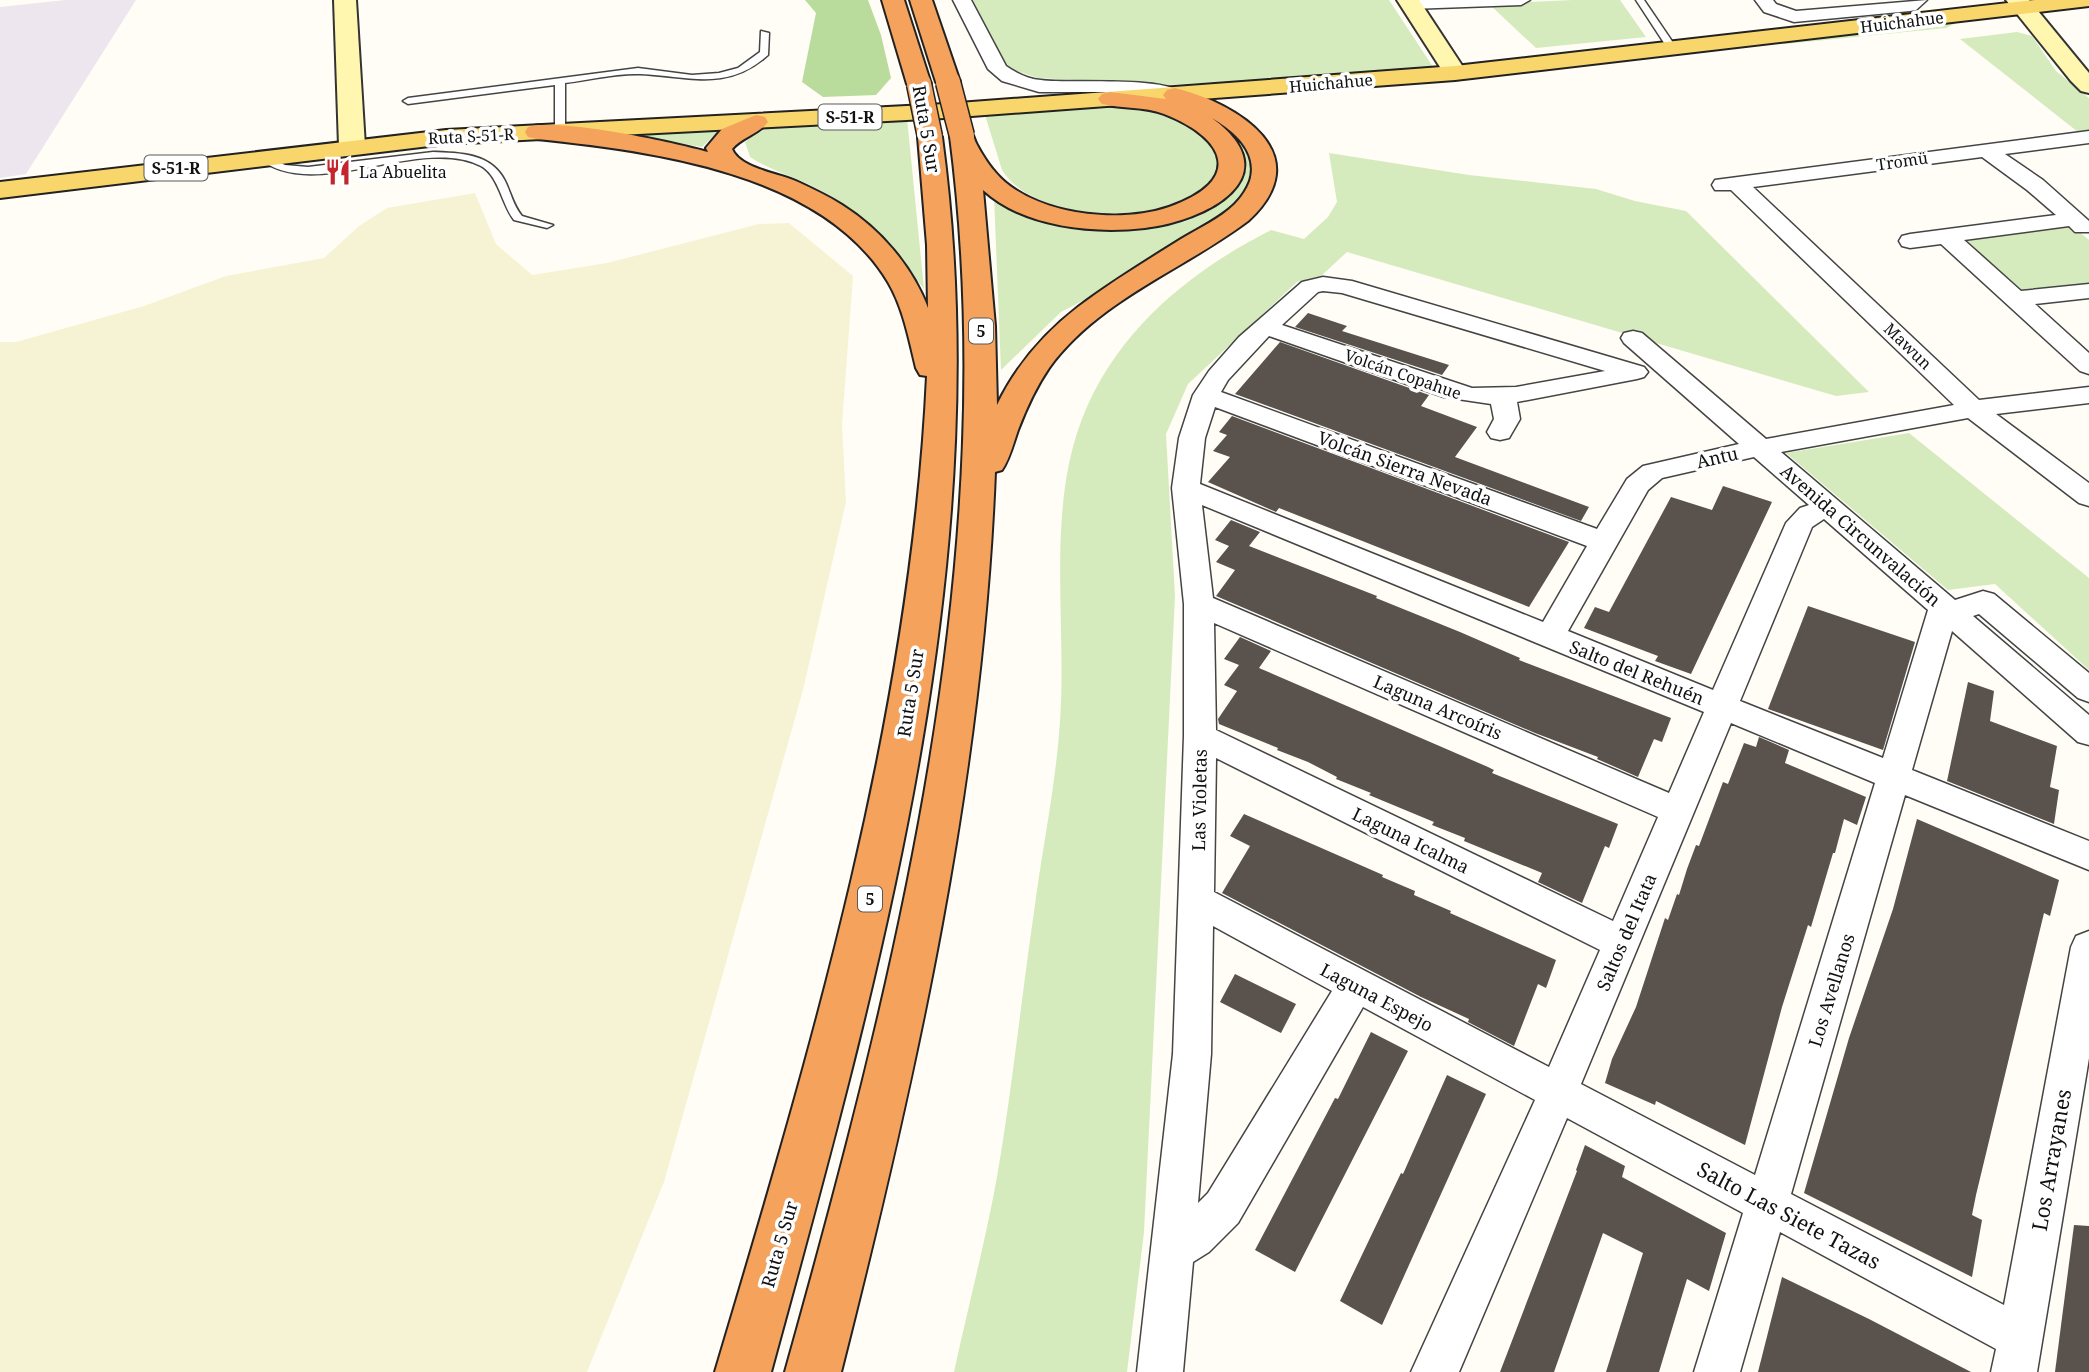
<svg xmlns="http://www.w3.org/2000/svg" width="2089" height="1372" viewBox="0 0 2089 1372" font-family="'Noto Serif',serif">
  <rect width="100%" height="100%" fill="#fffdf5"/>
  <polygon fill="#eee6ef" points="65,0 136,0 26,174 0,178 0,7"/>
  <polygon fill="#f6f3d4" points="475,193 496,244 532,275 607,263 759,224 789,223 853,276 842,425 846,502 803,690 664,1182 587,1372 0,1372 0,342 16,342 144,306 226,276 324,258 359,226 387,208"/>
  <g fill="#d5ebbd">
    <polygon points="962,0 1389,0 1435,70 1167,85 1038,78 995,64"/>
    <polygon points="1572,0 1620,0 1646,37 1536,48 1489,4"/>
    <polygon points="1988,15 1994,18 1956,23 1946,28 1785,44 1780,42"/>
    <polygon points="2017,32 2032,36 2056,71 2089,98 2089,130 2078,132 1960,39"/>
    <path d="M1088,106C1127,106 1204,108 1219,154C1224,168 1214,182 1203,190C1156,225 1035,223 1002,170L985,115Z"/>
    <polygon points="1185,109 1213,111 1256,154 1248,192 1224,216 1131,275 1061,312 1001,370 994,196 1102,230 1147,229 1184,222 1209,211 1228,195 1242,173 1241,151 1230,136"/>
    <path d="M907,118L924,289C893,250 863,213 818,189C796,177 771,171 750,157L745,142L764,127Z"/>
    <polygon points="722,128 702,147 612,132"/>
    <path d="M1329,153L1469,175L1596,189L1635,201L1686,211L1869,392L1836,396L1347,252L1321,276L1297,282L1188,384L1166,434L1175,596L1144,1232L1127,1372H954C968,1307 985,1243 997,1177C1012,1090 1021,1001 1034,912C1042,849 1056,785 1060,721C1067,624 1046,512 1082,419C1116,331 1189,272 1271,230L1304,239L1328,217L1337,202Z"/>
    <polygon points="2070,224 2089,240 2089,286 2017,294 1958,240"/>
    <polygon points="1909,433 2089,578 2089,670 1995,584 1948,590 1786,453"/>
  </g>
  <polygon fill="#b9dc9c" points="805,0 868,0 881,35 891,78 876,95 823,97 802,82 816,13"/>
  <g fill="#5a524d">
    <polygon points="1308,313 1347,326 1342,331 1449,365 1442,375 1295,327"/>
    <polygon points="1280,342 1429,395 1421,406 1477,427 1455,457 1589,507 1581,521 1235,394"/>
    <polygon points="1232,416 1569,542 1529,607 1279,508 1276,512 1208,482 1230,457 1213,451 1227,435 1219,432"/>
    <polygon points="1723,486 1772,502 1691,674 1655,661 1658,656 1584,628 1595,607 1609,612 1671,497 1712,510"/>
    <polygon points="1231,520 1260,532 1249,546 1377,596 1376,598 1460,632 1520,658 1519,660 1671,718 1662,742 1654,739 1638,777 1597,759 1598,757 1535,733 1216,596 1235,570 1216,562 1229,546 1215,540"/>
    <polygon points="1808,606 1915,642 1883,750 1768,709"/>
    <polygon points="1240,637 1271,651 1259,668 1488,767 1494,770 1492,773 1618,824 1609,848 1605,846 1582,903 1538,882 1542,873 1464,841 1465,838 1432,825 1434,822 1369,795 1371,793 1336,779 1337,777 1308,762 1277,750 1278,748 1219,724 1218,719 1237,691 1224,685 1239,665 1224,659"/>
    <polygon points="1968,682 1994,691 1990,721 2057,746 2050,787 2059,790 2054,824 1947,781"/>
    <polygon points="1759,737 1789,750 1785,763 1866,797 1857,825 1844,819 1835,853 1833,853 1811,927 1808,925 1782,1007 1745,1145 1656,1101 1655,1105 1605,1083 1612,1059 1636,1007 1665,918 1668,920 1677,894 1679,895 1687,869 1696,845 1699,846 1723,782 1728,784 1744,743 1756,747"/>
    <polygon points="1244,814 1383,875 1382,877 1415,891 1414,895 1451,911 1450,913 1556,960 1546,988 1538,984 1514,1046 1468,1022 1469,1019 1421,997 1222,893 1250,846 1230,836"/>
    <polygon points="1917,819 2059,880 2050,916 2044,913 1976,1195 1972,1215 1982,1220 1972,1277 1804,1193 1849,1038 1893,909"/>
    <polygon points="1235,974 1296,1004 1281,1033 1220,1002"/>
    <polygon points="1371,1032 1408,1051 1295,1272 1255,1250 1335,1098 1338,1099"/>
    <polygon points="1447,1075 1486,1094 1382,1325 1340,1301 1401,1173 1403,1174"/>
    <polygon points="1585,1145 1625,1166 1622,1177 1726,1233 1709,1291 1687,1279 1659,1372 1606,1372 1643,1253 1603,1233 1554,1372 1500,1372 1577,1171 1576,1170"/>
    <polygon points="2074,1225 2089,1226 2089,1372 2055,1372"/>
    <polygon points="1782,1277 1869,1319 1971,1372 1758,1372"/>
  </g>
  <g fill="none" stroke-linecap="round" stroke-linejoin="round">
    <g stroke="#444" stroke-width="3">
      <g id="lane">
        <polygon points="1636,0 1644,0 1678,50 1676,52 1670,52"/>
        <path d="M761,31L769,33L768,55C727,92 689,76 640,74C616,73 589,80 565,83V131L560,134L555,131V85L408,104L403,101L408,98L638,68L692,75L719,73L738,68L760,52Z"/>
        <path d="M433,152C460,153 491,153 505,181C511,193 513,205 522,216L553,225L547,228L514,220C502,205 499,176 481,166C420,134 311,205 258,157L263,154L285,165L308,167Z"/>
      </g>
    </g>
    <g stroke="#444" stroke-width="3">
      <g id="street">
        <path d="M953,0H971L1006,66C1016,73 1028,79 1041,80C1067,84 1169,75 1185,95L1175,101L1123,92H1039L1002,81L988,69Z"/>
        <polygon points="1404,0 1530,0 1521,5 1410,9 1404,8 1401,4"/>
        <polygon points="1755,0 1773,0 1776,4 1796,11 1927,0 1916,10 1910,11 1794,22 1764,12"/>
        <path d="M2089,131V143L2005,154L2043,180L2089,221V232H2075L2069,226L1964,240L2021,291L2089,284V298L2035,304L2089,353V374L2080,371L1941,244L1910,248L1902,246L1899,241L1902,236L1910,234L2056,215L2027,190L1982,157L1753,187L1979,400L2089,387V403L1996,414L2089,483V506L2079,503L1968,418L1781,452L1955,600L1983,591L1994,594L2089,673V702L2078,698L1979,614L1973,616L2089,715V745L2078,742L1952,631L1912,770L2089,841V870L1905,795L1791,1194L2004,1305L2071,947L2076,936L2089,931V1058L2037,1372H1991L1996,1349L1780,1232L1740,1372H1694L1743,1213L1567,1118L1459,1372H1411L1535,1100L1363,1007L1238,1223L1209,1252L1193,1262L1183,1372H1137L1173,1054L1184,736V604L1172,488L1179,438L1193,395L1209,371L1239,337L1302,282L1323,277L1352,281L1644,367L1648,372L1644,377L1637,379L1517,402L1520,419L1509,438L1500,440L1491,438L1487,432L1494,419L1491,404L1444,397L1269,336L1228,380L1221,392L1597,529L1627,479L1643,466L1739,444L1624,343L1621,338L1624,333L1633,331L1642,333L1766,439L1954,405L1731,190H1715L1712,185L1715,180ZM1323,291L1342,293L1605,371L1516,387L1472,388L1282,325L1318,292ZM1215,407L1587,546L1543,622L1200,484L1205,438ZM1754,457L1809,505L1800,508L1786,523L1713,690L1568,631L1648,490L1662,478ZM1202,505L1704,712L1669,793L1213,598ZM1824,519L1928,610L1883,758L1740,701L1812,527ZM1214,623L1658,817L1613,921L1216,730ZM1731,723L1875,783L1755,1175L1581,1084ZM1216,758L1600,950L1549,1067L1214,892ZM1213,926L1332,991L1208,1193L1198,1203L1211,1054Z"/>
      </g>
    </g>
    <g stroke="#333" stroke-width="4">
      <g id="secondary">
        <polygon points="334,0 356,0 365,146 361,151 352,154 343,151 339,146"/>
        <polygon points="1397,0 1419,0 1467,73 1463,78 1447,78"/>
        <polygon points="2006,0 2029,0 2034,6 2089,73 2089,93 2081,91 2071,81"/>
      </g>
    </g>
    <g stroke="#222" stroke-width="4">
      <polygon id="primary" points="2035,0 2089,0 2089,6 1455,80 945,118 446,144 0,198 0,182 446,130 945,104 1455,66"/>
    </g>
    <g stroke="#222" stroke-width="4">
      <g id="highway">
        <polygon points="882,0 904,0 931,84 927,89 911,89 907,84"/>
        <polygon points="910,0 932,0 960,82 956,87 940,87 936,82"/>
        <path d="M1175,88C1239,104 1320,155 1248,221C1183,270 1098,300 1049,368C1036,387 1026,409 1018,430C1013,444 1010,458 1002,470L995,472C983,778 916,1076 841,1372H785C897,972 1004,554 950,136L953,131L962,129L971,131C974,136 974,140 977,145C985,160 996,176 1010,186C1051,216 1122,223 1169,207C1243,181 1228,139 1164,114C1144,106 1122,109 1102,104L1098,99L1102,94L1110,92L1166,99L1163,95L1167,90ZM1212,118C1234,131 1259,152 1250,181C1247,189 1241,198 1235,204C1220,219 1199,228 1181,239C1146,261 1111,282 1078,307C1043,334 1016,366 997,405L995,326L983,190C1023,227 1093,234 1145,228C1206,221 1292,177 1212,118Z"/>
        <path d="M756,115L765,117L768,122C759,134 742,137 732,149C740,169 780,173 798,182C813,189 828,196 842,205C880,229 912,266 928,308L927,245L918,137L921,132L930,130L939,132L942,137C999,555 880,972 771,1372H715C812,1047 911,717 927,376L920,375L916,368C909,339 903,307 888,282C822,172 652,151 537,139L528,137L525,132L528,127C562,118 671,142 708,152L706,148L722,129Z"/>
      </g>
    </g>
    <use href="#lane" fill="#fff" fill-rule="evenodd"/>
    <use href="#street" fill="#fff" fill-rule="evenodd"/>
    <use href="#secondary" fill="#fff6b0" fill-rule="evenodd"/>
    <use href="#primary" fill="#f9d66b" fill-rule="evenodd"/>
    <use href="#highway" fill="#f5a25d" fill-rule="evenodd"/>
    <g stroke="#222" stroke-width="27" stroke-linecap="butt">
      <g id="highway-bridge">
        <polyline points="948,82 962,136"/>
        <polyline points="919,84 930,137"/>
      </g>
    </g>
    <use href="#highway-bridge" stroke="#f5a25d" stroke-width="24"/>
  </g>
  <defs>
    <g id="restaurant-bare" transform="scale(2.1)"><path d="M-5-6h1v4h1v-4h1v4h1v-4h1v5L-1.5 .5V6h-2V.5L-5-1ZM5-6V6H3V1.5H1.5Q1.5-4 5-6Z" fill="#c4262e" stroke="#fff" stroke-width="2.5" paint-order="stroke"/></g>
  </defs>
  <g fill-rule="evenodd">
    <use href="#restaurant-bare" x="338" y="172"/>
  </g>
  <g text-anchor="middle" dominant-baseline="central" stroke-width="7" stroke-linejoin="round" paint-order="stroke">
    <g font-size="16" fill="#111" stroke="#fff">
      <text transform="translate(1902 22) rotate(-7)">Huichahue</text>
      <text transform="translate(1331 83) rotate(-5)">Huichahue</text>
      <text transform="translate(471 136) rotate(-3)">Ruta S-51-R</text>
      <text transform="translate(1902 161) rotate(-8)">Tromü</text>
      <text transform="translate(1908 346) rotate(44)">Mawun</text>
      <text transform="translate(1403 374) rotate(19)">Volcán Copahue</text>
    </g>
    <g fill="#fff" stroke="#585858" stroke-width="2">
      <rect x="818.5" y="104.5" width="63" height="25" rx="5"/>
      <rect x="144.5" y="155.5" width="63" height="25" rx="5"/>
      <rect x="969" y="318.5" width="24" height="25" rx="5"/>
      <rect x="858" y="886.5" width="24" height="25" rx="5"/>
    </g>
    <g font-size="16" font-weight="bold" fill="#111">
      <text x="850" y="117">S-51-R</text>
      <text x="176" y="168">S-51-R</text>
      <text x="981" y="331">5</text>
      <text x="870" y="899">5</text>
    </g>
    <g font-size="16" fill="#111" stroke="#fff" text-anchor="start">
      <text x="359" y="172">La Abuelita</text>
    </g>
    <g font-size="18" fill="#111" stroke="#fff">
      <text transform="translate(927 129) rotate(80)">Ruta 5 Sur</text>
      <text transform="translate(1717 457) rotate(-13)">Antu</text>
      <text transform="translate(1405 468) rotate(20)">Volcán Sierra Nevada</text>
      <text transform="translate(1861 535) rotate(41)">Avenida Circunvalación</text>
      <text transform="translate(1637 672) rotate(22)">Salto del Rehuén</text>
      <text transform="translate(910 693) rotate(-81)">Ruta 5 Sur</text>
      <text transform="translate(1438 707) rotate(23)">Laguna Arcoíris</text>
      <text transform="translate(1199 800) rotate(-89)">Las Violetas</text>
      <text transform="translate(1411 840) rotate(26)">Laguna Icalma</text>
      <text transform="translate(1626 932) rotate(-67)">Saltos del Itata</text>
      <text transform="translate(1831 990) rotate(-73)">Los Avellanos</text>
      <text transform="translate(1377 997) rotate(28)">Laguna Espejo</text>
      <text transform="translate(779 1244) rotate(-74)">Ruta 5 Sur</text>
    </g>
    <g font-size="21" fill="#111" stroke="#fff">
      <text transform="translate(2051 1160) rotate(-80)">Los Arrayanes</text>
      <text transform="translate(1789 1215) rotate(28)">Salto Las Siete Tazas</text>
    </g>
  </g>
</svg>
